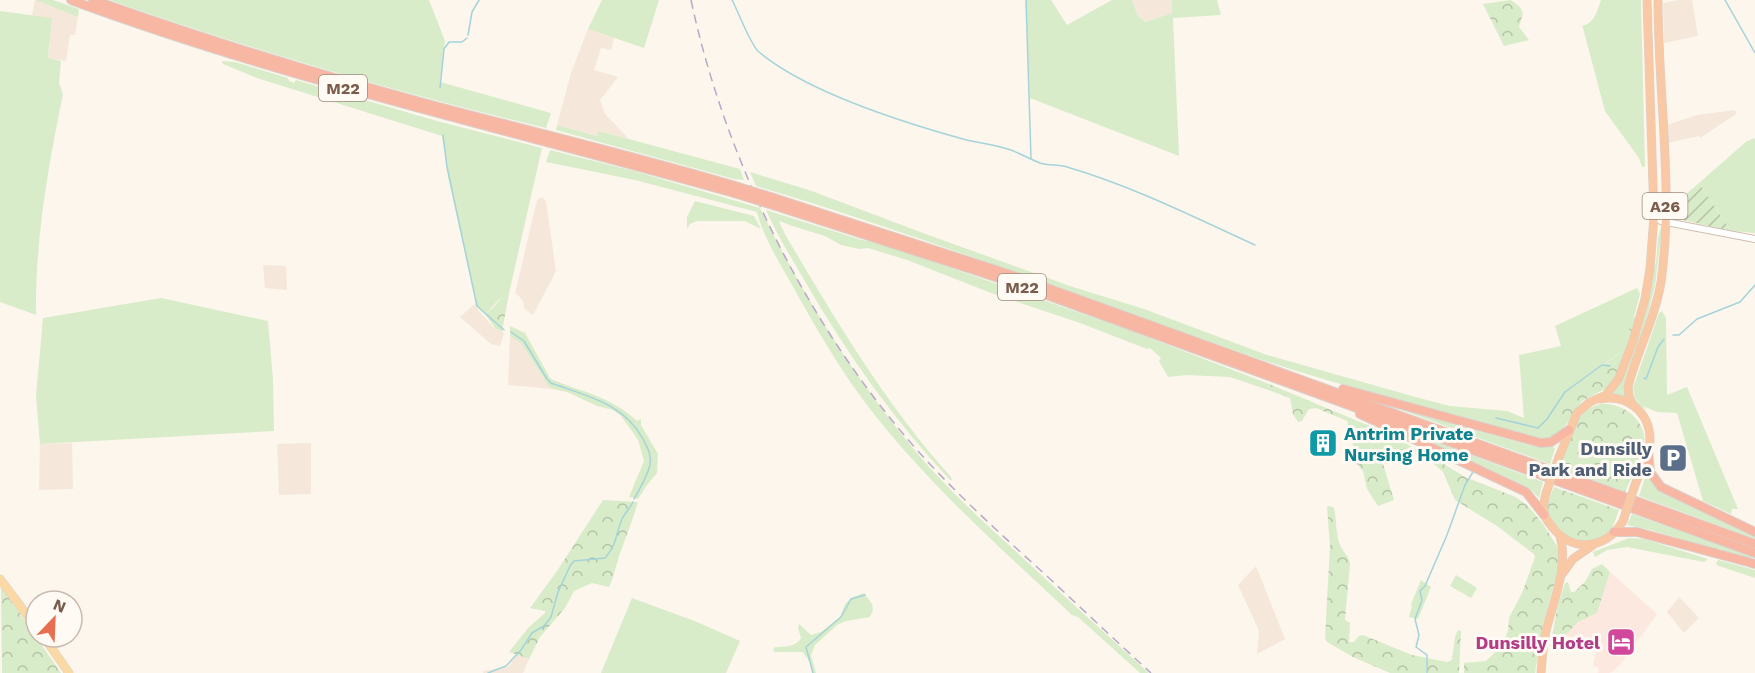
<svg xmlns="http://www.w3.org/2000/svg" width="1755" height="673" viewBox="0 0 1755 673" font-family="'Work Sans',sans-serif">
  <defs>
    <pattern id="forest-crowns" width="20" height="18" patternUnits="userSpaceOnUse" patternTransform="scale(1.5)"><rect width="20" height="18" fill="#d8ecc9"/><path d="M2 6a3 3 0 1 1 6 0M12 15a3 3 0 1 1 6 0" fill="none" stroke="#b4c2a5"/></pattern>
    <pattern id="garden-furrows" width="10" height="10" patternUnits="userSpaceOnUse" patternTransform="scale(1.5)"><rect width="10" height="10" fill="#d8ecc9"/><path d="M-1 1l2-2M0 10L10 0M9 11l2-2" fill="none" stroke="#b4c2a5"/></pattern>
  </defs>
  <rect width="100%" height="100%" fill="#fdf6ec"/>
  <g fill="#f5e8da">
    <polygon points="35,0 78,17 75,35 70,35 66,61 48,58 50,43 32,16"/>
    <polygon points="1132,0 1172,0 1172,13 1145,22 1138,16"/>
    <polygon points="1679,0 1692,0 1698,36 1664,43 1663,3"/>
    <polygon points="588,29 614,38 611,50 601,48 594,70 618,77 600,100 605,114 629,139 600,131 598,136 557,125 571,73"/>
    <polygon points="1735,110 1736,114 1700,138 1699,136 1668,143 1666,125 1697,115"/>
    <polygon points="542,197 546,201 556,271 533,315 524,308 523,301 517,294 515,294 537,200"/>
    <polygon points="263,265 286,266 287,290 265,288"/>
    <polygon points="476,303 478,310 493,327 504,333 500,346 491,344 460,317"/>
    <polygon points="510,336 521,343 546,382 553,389 508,385"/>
    <polygon points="72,443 73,489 39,490 40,444"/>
    <polygon points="311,443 311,494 279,495 277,444"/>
    <polygon points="1256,566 1285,639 1257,654 1259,631 1238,585"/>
    <polygon points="1679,597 1699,618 1684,633 1667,612"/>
    <polygon points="517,655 529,659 523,673 483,673 483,671 508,667"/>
  </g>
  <polygon fill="#fde8e0" points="1610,572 1657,614 1620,665 1610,673 1598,673 1599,668 1593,666 1596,652 1563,638 1578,622 1597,613"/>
  <g fill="#d8ecc9">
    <polygon points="35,0 53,0 79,9 78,17"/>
    <path d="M109,0H429L445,41L440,82L551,113L546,128C398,93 253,50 109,0Z"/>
    <polygon points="602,0 659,0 644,48 588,29"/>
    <polygon points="1026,0 1051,0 1067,25 1112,0 1132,0 1138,16 1145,22 1172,13 1172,0 1217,0 1221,15 1173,18 1179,156 1030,98"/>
    <path d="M1601,0H1641L1645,167H1642L1639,158L1605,111L1583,28L1582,26C1595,23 1597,11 1601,0Z"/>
    <path d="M0,11L52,18L48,58L61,61L59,83L63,94C48,167 35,241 36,315L0,302Z"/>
    <path d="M222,61L235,62L288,78L289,81L294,83L296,80L437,121L542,148L509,293C500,295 493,308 485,314L477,306L449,181L442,136L257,78L223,64Z"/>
    <polygon points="557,125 597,136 599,131 740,169 744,180 734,179 556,130"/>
    <polygon points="1755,138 1755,233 1731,231 1699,183 1747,141"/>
    <path d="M550,150L634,171L760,208C803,296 854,378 917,453C949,491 987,525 1024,559C1065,597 1107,635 1149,673H1140L1078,617L1072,615C1006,553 939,494 882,424C849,384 822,339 797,294C783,268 764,240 757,212L635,180L546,162Z"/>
    <path d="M750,172L809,190L923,233L1070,286L1144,309L1267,355L1419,398L1450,406L1507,411L1524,418L1519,355L1561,346L1555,326L1637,288L1640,294L1634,317L1621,352L1581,380L1563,425L1564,428L1549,438H1538C1436,410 1333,385 1233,350C1074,295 918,234 756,186Z"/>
    <polygon points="695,201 754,216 761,229 745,221 697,221 690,224 687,229 687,217"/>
    <path d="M766,210L862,240L882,244L1129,330L1269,384L1268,390L1230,377L1186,375L1168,377L1159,361L1161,358L1150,348L1147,349L1080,323L991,293L907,260L868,248L859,249L841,245L825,236L792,226L780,221L779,222L786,236C835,319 886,405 951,477L952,480H950C894,420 847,354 806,283C792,259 777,235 766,210Z"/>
    <path d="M1662,227L1655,286L1626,398L1611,394C1631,372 1650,293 1656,262C1658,251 1656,235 1662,227Z"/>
    <polygon points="161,298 268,321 273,380 274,431 40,444 36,396 43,318"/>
    <polygon points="1662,311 1666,318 1667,395 1687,387 1738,509 1732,509 1731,514 1703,501 1677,413 1657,412 1643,406 1647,410 1638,405 1634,398 1642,405 1635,398 1633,388 1659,313"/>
    <path d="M510,326L525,333L550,378L553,380C585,393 610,396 637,421L641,419V425L658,454L657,473L647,485L638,499L629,497L644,461L638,440L632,431L621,416L613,410L597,406L567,392L553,389L548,385L521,343L510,336Z"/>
    <polygon points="1399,409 1532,446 1552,446 1555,449 1550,464"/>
    <polygon points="1396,427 1543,482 1539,498 1529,488"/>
    <polygon points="1646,475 1660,491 1755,535 1755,539 1639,496"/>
    <polygon points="1632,514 1752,556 1751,559 1721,551 1720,548 1718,550 1651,530 1627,525"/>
    <polygon points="1629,538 1644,539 1708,559 1704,562 1627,547 1607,550 1595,557 1593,552"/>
    <polygon points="1718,560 1755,570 1755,578 1719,566 1716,564"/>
    <polygon points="1456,575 1477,588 1471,598 1450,586"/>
    <polygon points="1421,580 1431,587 1418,619 1409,617 1412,606 1411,604"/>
    <path d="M864,593L872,604L873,610L870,617L846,621L837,625L815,645L811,655L816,673H812L810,662L803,652H775L773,650L775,647C784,647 796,647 801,638L798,628L799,624L811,635L821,632L840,617L845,604L851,598Z"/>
    <polygon points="632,598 697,622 740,641 726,673 601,673"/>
  </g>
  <g fill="url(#forest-crowns)">
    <polygon points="1511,0 1520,7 1523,13 1519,27 1529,40 1504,46 1483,4"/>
    <polygon points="509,293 502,332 495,328 485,314 493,308 504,294"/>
    <polygon points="1634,317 1637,318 1615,378 1605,389 1582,401 1564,428 1563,425 1547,419 1565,392 1620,353"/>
    <polygon points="1269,384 1389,434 1426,455 1414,454 1407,465 1380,454 1394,500 1378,506 1367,489 1363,471 1355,462 1352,438 1347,421 1316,408 1309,409 1302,421 1298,422 1293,414 1290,398 1268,390"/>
    <path d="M1600,404C1624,402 1649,422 1644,448C1640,463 1631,478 1625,492L1560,469C1568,444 1571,412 1600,404Z"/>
    <polygon points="1429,455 1465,477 1516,497 1528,506 1543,524 1557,546 1559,553 1559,567 1543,624 1535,673 1464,673 1464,663 1486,661 1501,647 1508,631 1509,618 1522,593 1535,557 1534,554 1497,526 1455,500 1443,472 1427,458"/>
    <path d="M1554,487L1619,510C1616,517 1614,527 1609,532C1590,554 1550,536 1547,510C1546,503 1551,494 1554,487Z"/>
    <path d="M603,500L638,502C633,519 627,534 621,551C616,563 615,575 609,587L592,583L574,591L565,608L540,637L529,659L509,652L529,627L545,613V611L530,608L557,571Z"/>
    <path d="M1330,506L1334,508C1337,520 1335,535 1341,547C1344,553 1348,555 1350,563L1345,620L1350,623L1349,642H1354L1359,636L1363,635L1412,655L1447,662L1452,660L1455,637L1458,630L1461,631L1459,673H1390L1353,657L1327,642L1325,638L1330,546L1327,507Z"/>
    <polygon points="1602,564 1610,572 1597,613 1578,622 1563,638 1552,636 1558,605 1565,583 1568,582 1571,592 1574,592 1585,582 1592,569"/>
    <polygon points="1,586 61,673 2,673"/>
  </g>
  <polygon fill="url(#garden-furrows)" points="1699,183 1731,231 1674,218 1674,204"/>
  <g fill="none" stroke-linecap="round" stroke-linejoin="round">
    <g stroke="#a5d3da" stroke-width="1.5">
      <path d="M732,0C738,11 751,46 759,52C807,92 902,122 963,139C978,143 996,145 1011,150C1021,154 1030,159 1040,163C1049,166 1058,164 1067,167C1132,186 1194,217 1255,245"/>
      <polyline points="1026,0 1031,158"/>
      <polyline points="1725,0 1755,53"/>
      <polyline points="468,35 472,12 479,0"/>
      <polyline points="440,88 444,49 449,42 462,42 467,38"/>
      <polyline points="443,135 447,167 477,306 504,330"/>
      <path d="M511,332L524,341L547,379L551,383C586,396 624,403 643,439C647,447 652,455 650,465C647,477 640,488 634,499"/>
      <polyline points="1673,335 1679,335 1697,319 1740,302 1755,285"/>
      <polyline points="1644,378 1646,379 1658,347 1664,339"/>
      <polyline points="1496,418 1538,428 1547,419 1565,392 1602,365 1610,366"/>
      <path d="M488,673L506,666L521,650L532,633L544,626L551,617L558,592L570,566L574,561L605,558C618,543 615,535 622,519C625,513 630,508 633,502"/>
      <polyline points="813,673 806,647 841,617 851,599 865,595"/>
      <polyline points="1427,673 1427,655 1416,647 1419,635 1415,619 1422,600 1420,591 1425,586 1447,535 1465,485 1473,472"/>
    </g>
    <g stroke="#d1beb0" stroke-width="8">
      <polyline id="tertiary" points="1654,216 1661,221 1755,239"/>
    </g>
    <g stroke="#dad1cd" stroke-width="9">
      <g id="primary">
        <polyline points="0,579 36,627"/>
        <polyline points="44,637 69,673"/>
      </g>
    </g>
    <g stroke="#dad1cd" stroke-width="9">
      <g id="trunk">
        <path d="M1600,399C1627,394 1650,412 1650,440C1650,455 1640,472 1635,485"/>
        <path d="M1633,405L1629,396L1628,387C1637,351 1655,319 1661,282C1674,189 1658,94 1658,0"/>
        <polyline points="1559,457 1577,413 1590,402 1606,395 1619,378 1633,341 1645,299 1650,269 1654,216 1647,0"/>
        <path d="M1546,493C1544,501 1542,509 1545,516C1547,521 1550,524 1553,528C1573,553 1607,549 1623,521"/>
        <polyline points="1563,573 1573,559 1593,545"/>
        <path d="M1541,673C1542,659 1543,645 1546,631C1553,602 1569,566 1560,536"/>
      </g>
    </g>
    <g stroke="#dad1cd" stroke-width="10">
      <g id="motorway">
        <path d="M71,0C287,80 512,130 734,193"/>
        <path d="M93,0C204,39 315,74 428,104C529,131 631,155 732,185"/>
        <polyline points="774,198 1011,275 1755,544"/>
        <polyline points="776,206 1011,282 1755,553"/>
        <polyline points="1343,389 1541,443 1551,442 1569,430"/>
        <polyline points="1360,414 1526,492 1544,515"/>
        <polyline points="1648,450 1650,472 1661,487 1755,532"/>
        <polyline points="1614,532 1637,532 1755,564"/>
      </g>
    </g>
    <use href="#tertiary" stroke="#fff" stroke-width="6"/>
    <use href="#primary" stroke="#fbd9a5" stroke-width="8"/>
    <use href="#trunk" stroke="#f9c8a4" stroke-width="8"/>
    <use href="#motorway" stroke="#f7b7a3" stroke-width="8"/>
    <path stroke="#b9a8c9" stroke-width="1.5" stroke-dasharray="9 6" stroke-linecap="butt" d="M691,0C726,165 813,337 927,461C965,502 1006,539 1048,577C1082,609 1116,641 1151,673"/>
    <g stroke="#dad1cd" stroke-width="9" stroke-linecap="butt">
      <g id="trunk-bridge">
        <polyline points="1546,493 1559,457"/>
        <polyline points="1623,521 1635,485"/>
      </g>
    </g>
    <g stroke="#dad1cd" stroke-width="10" stroke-linecap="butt">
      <g id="motorway-bridge">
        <polyline points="732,185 774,198"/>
        <polyline points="734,193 776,206"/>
      </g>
    </g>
    <use href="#trunk-bridge" stroke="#f9c8a4" stroke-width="8"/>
    <use href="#motorway-bridge" stroke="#f7b7a3" stroke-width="8"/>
  </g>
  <defs>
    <g id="building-square" transform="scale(1.5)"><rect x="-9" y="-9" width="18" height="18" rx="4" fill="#0f9aa8" stroke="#fffaf3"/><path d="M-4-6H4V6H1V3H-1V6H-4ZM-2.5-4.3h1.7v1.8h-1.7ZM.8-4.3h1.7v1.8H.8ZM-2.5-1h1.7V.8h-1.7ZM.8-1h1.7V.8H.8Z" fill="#fff"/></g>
    <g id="parking-square" transform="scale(1.5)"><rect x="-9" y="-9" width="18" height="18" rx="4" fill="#5c6f8a" stroke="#fffaf3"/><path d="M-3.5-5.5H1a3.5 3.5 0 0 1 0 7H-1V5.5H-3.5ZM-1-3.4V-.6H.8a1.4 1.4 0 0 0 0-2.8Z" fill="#fff"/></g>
    <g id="hotel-square" transform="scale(1.5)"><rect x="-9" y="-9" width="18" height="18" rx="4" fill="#d1479c" stroke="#fffaf3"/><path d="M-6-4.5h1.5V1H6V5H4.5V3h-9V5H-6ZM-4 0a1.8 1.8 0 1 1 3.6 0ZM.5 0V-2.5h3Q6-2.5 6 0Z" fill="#fff"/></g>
  </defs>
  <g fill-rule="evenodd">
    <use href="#building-square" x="1323" y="443"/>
    <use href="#parking-square" x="1673" y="458"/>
    <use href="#hotel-square" x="1621" y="642"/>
  </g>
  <g text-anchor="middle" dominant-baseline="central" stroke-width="6" stroke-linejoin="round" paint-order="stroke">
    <g fill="#fffaf3" stroke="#a28b7f" stroke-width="1.5">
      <rect x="319" y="75" width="48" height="26" rx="4.5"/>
      <rect x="1642.5" y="193" width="45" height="26" rx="4.5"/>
      <rect x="998" y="274" width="48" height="26" rx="4.5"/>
    </g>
    <g font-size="16" font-weight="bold" fill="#7a5c4d">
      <text x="343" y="88">M22</text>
      <text x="1665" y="206">A26</text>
      <text x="1022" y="287">M22</text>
    </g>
    <g font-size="18" font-weight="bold" fill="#0d838f" stroke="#fffaf3" text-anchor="start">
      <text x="1344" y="433">Antrim Private<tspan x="1344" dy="21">Nursing Home</tspan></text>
    </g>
    <g font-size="18" font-weight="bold" fill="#4e5e75" stroke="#fffaf3" text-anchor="end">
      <text x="1652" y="448">Dunsilly<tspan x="1652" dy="21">Park and Ride</tspan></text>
    </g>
    <g font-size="18" font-weight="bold" fill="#b23c85" stroke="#fffaf3" text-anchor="end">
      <text x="1600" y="642">Dunsilly Hotel</text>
    </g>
  </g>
  <g transform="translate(54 619) rotate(23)"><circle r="28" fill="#fffaf3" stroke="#cabbb1" stroke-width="1.5"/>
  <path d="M0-4.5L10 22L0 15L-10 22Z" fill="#e76f51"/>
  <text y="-9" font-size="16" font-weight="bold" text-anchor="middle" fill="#7a5c4d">N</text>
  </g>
</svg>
